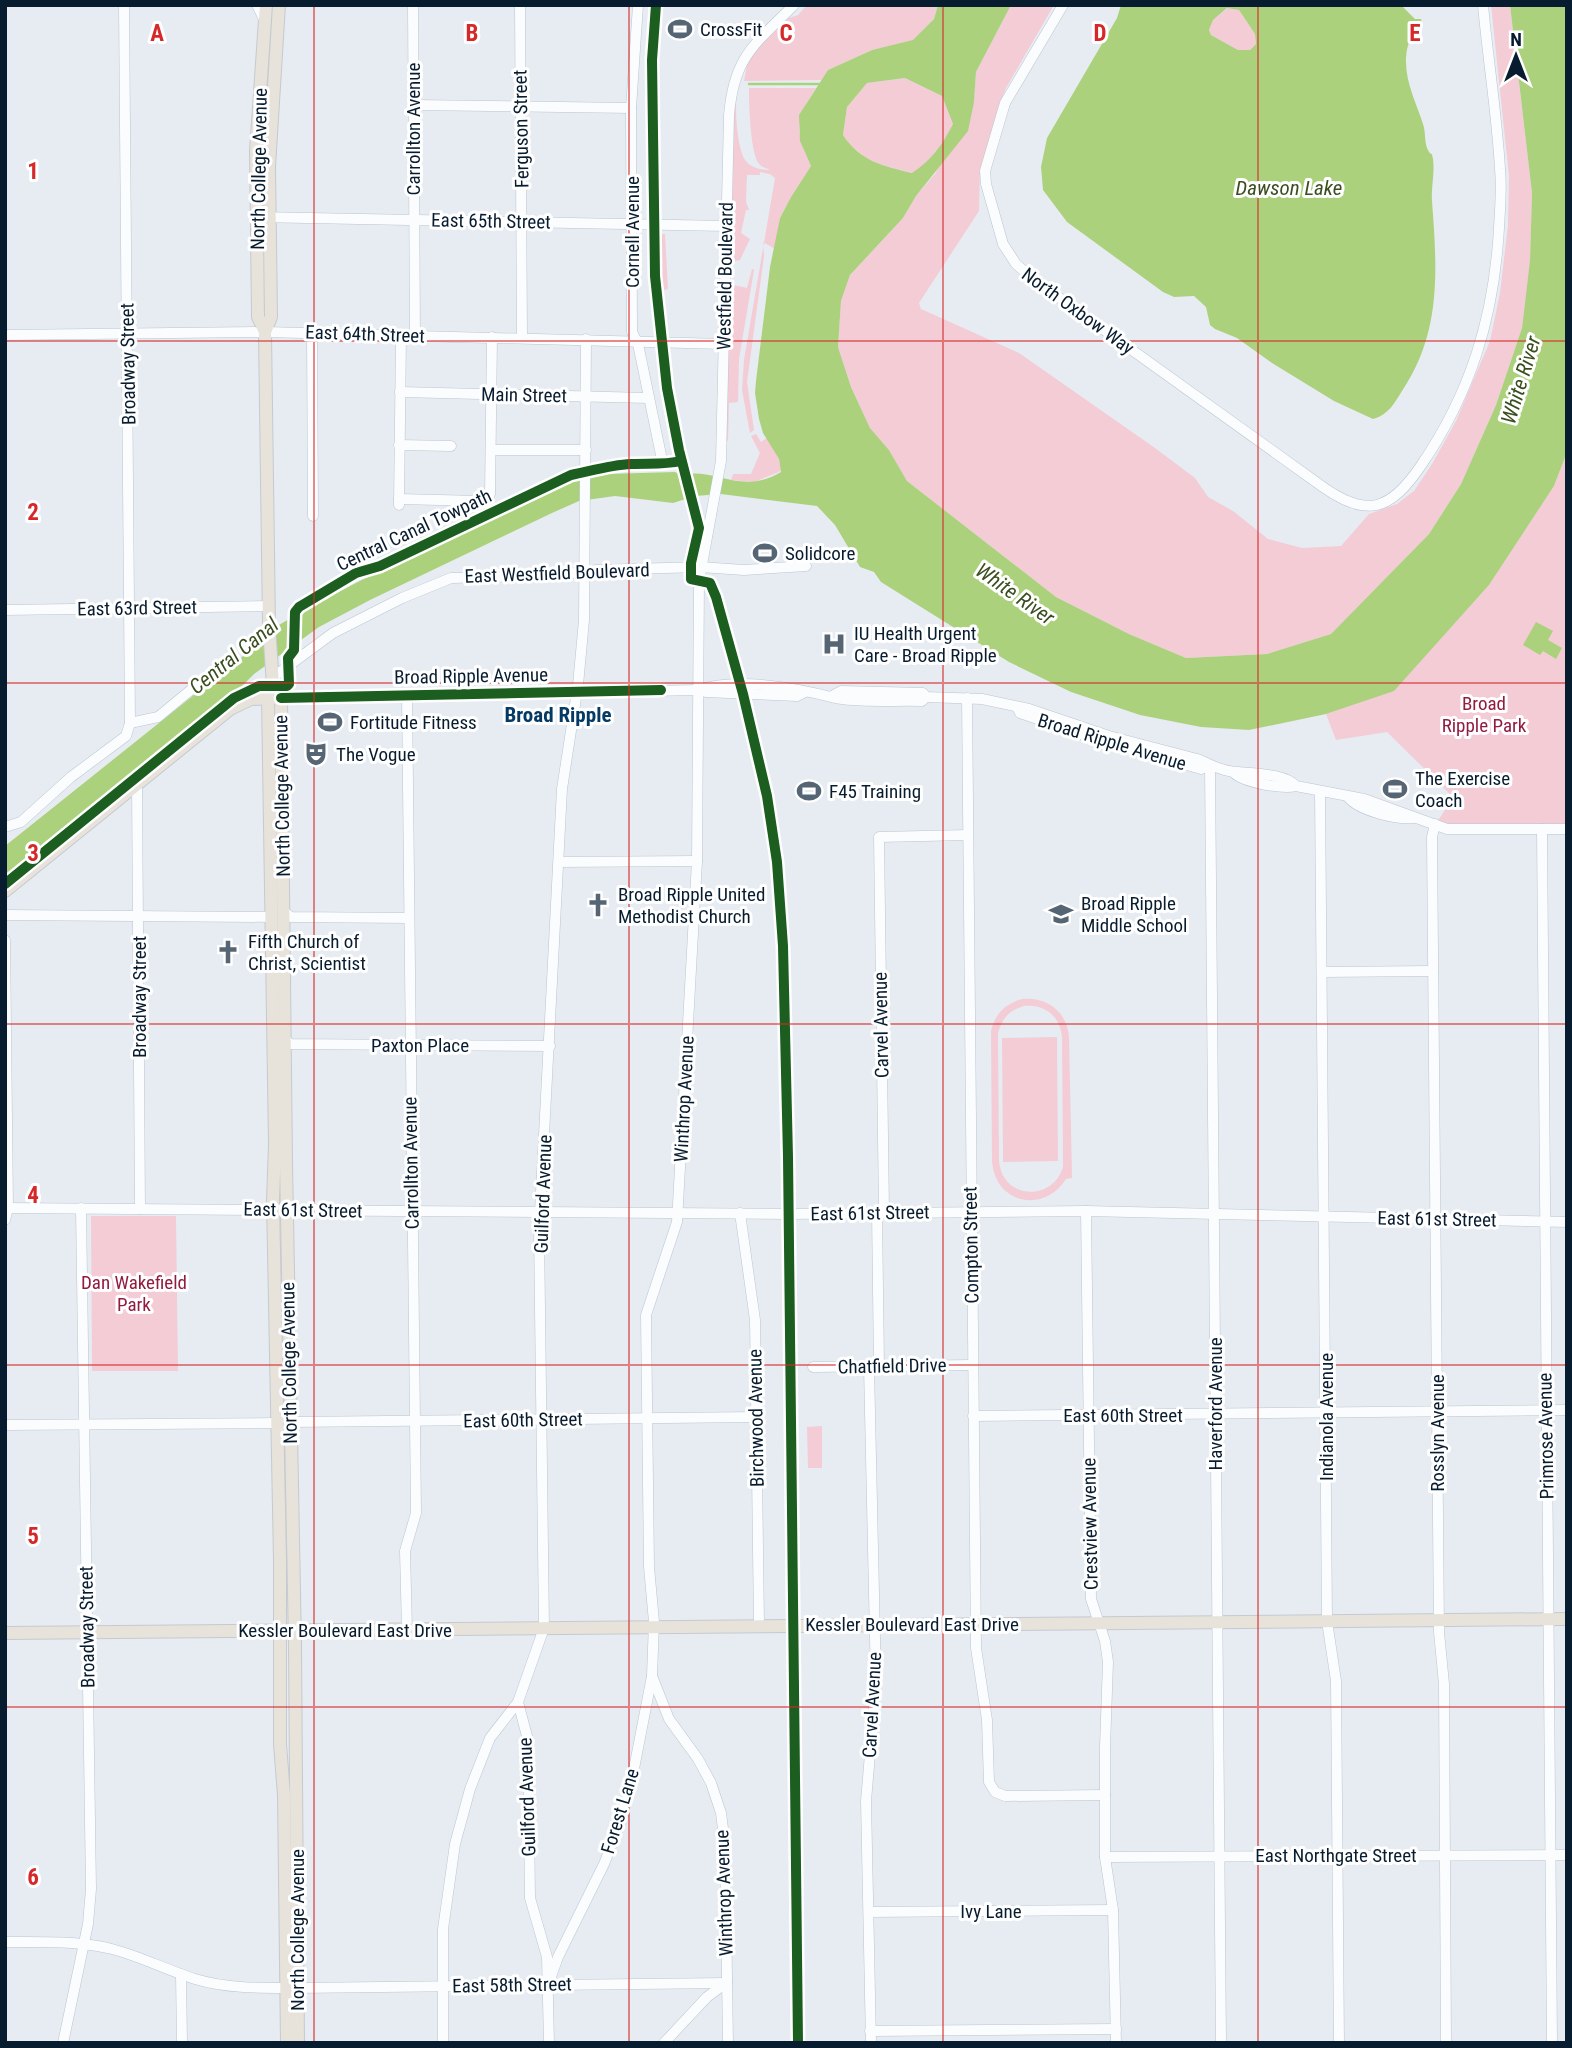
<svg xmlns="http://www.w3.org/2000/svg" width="1572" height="2048" viewBox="0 0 1572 2048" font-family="'Roboto Condensed',sans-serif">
  <rect width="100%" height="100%" fill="#e7ecf2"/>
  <g fill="#f3ccd5" fill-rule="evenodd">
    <path d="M807,5H938L934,19L913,41L872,50L828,70L822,80L744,81L747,65C743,71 740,78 738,85C734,100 736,149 746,161C751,168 762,170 770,170C767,168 763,168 760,165C750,156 749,103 749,88H816C794,121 795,131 811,166L791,197L780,218L775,249L763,242L764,256L747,382L754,430L750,433L742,390L744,360L775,178L770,174L760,172V175H747L746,202L749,210H746L741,233L750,239L740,260L730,262L731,141L737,83L747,62L763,42L789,18L798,15Z"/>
    <polygon points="1011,5 1054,5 1006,88 999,105 980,171 979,211 919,303 921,309 1019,353 1155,448 1195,478 1208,497 1233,511 1268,539 1302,548 1341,546 1369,514 1397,504 1414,491 1432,464 1456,421 1490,341 1500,293 1508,225 1509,176 1491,5 1510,5 1532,193 1530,261 1522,328 1496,405 1461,484 1429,534 1331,634 1267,654 1186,658 1129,634 1056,597 907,481 889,450 870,428 851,387 838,347 841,301 850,275 903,218 916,196 935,174 974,102 976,72"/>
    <polygon points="1228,8 1239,10 1255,34 1256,44 1250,50 1238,50 1211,35 1209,30 1213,20"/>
    <path d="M905,78L942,96L953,124C943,144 932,160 913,173C883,166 860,161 843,135L847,107L867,83Z"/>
    <polygon points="655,234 665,234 668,289 664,290 664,298 660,298 659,288 661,283 658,283"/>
    <polygon points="752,269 754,270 739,359 738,402 729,403 728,441 726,440 729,284 747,288"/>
    <polygon points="756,434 761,442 767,438 779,459 781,471 754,482 731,480 733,474 751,474 760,453 751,436"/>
    <polygon points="1567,452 1567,829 1434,827 1453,797 1387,732 1336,740 1326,714 1394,690 1489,585 1554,486"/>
    <path d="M1022,999C1048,997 1067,1012 1069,1037L1072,1178L1066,1179C1044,1214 995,1204 992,1161L991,1031C995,1014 1005,1004 1022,999ZM1024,1006C1045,1004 1060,1016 1062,1037L1063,1167C1052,1203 1001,1199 999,1160L998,1033C1002,1018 1010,1010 1024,1006Z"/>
    <polygon points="1057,1037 1058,1161 1003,1162 1002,1038"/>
    <polygon points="91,1216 176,1216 178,1371 92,1371"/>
    <polygon points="822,1426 822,1468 808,1468 807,1427"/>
  </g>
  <g fill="#acd17d" fill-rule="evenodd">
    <path d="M938,5H1011L976,72L974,102L968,131L916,196L903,218L850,275L841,301L838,347L851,387L870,428L889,450L907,481L1056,597L1129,634L1186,658L1267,654L1331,634L1429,534L1461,484L1496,405L1522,328L1530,260L1532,193L1510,5H1567V452L1554,486L1489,585L1394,691L1326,714L1249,730L1201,727L1140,715L1071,692L1009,662L881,582L874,572L860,567L835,525L817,506L721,494L695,496L673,503L615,496L579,501L552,513L370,600L319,627L254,674L239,689L5,877V846L204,687H207L279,625L313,605L391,565L574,479L606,474L675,472L681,475C716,467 740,496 781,472L779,459L763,433L759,419L755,393L756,381L770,267L780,218L791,197L811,166L800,141L799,115L828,70L872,50L913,40L934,19ZM905,78L942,96L953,124C942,145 932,160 912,173C883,166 860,161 843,135L847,107L867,83Z"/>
    <path d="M1121,5H1401L1415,19H1421L1423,27C1411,35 1407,43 1406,58C1405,82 1416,102 1423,124C1426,132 1424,143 1428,150C1432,158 1431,149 1433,159C1435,173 1431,187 1432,201C1437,269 1442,332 1402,391C1394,404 1388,415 1373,419L1334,401L1272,363L1237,338L1215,329L1210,325L1206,307L1194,296L1174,297L1163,292L1067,222L1043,190L1041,167L1047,138L1117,18ZM1227,8L1239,10L1255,34L1256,44L1250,50H1238L1211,35L1209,30L1213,20Z"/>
    <polygon points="1536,622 1553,631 1548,640 1562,648 1556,659 1543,651 1540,655 1523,645"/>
  </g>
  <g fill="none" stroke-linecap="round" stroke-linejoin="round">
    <polyline stroke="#acd17d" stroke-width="2.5" points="749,84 820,84"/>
    <g stroke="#b9c6d2" stroke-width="11">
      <g id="minor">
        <polyline points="124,5 130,723"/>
        <polyline points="257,5 265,21"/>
        <polyline points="413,5 415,336"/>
        <polyline points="520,5 522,338"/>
        <polyline points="638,5 631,108 632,332 638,344 661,455"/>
        <path d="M1063,5L1005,103L985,171L986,184L1003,244L1016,264L1033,279L1323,487C1368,519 1391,509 1420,467C1471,393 1494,317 1499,228C1500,208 1502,189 1500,169C1497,115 1488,60 1483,5"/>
        <polyline points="414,105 631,108"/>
        <polyline points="256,217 725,226"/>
        <polyline points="312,333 313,516"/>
        <polyline points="5,335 265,332 724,344"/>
        <polyline points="400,392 648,398"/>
        <polyline points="399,445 451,446"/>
        <polyline points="492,450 586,450"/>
        <polyline points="399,499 479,501 488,498 490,494 492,337"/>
        <polyline points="399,505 401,336"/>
        <polyline points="5,610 269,606"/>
        <polyline points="272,678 333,633 402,598 451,578 561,575 597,570 700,567 744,570 806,566"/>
        <path d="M699,690C737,677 797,688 835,698C856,703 898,700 922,701L926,697"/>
        <path d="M832,696L841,691L923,693L926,697L982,699L1029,709L1109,736L1197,759C1208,763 1217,769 1229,771C1247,774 1283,772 1296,786L1364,799L1447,829H1567"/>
        <polyline points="281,698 699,690 706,692 797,696 805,692"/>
        <polyline points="967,698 976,1648 987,1720 989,1782 995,1792 1005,1796 1105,1795"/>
        <polyline points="1017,707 1020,713 1093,738 1201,769 1210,766"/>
        <polyline points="1210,766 1221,2043"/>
        <path d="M1233,772C1243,783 1282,789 1296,786"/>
        <polyline points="137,785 140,1209"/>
        <polyline points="1320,791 1327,1621 1336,1681 1339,2043"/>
        <path d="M1348,797C1359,811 1397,820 1413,818"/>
        <polyline points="1435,824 1432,837 1439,1632 1444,1684 1446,2043"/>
        <polyline points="5,827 21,822 71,777 126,736 130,723 158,717 198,684"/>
        <polyline points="1542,829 1552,2043"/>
        <polyline points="559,862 697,861"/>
        <polyline points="283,911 291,917 409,918"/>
        <polyline points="5,915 272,917"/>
        <polyline points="5,940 8,1208 5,1220"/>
        <polyline points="1323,972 1433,971"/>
        <polyline points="284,1038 290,1044 550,1046"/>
        <polyline points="5,1208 788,1214 1086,1211 1567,1222"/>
        <polyline points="1086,1211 1091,1599 1105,1641 1108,1662 1105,1747 1105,1857 1113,1910 1116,2043"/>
        <polyline points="877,1212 879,1367"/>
        <polyline points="884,1212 879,837 968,835"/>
        <polyline points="740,1213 755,1320 759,1625"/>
        <polyline points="813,1367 972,1365"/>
        <polyline points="869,1367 876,1684 866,1801 871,2043"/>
        <polyline points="973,1416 1567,1410"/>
        <polyline points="290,1422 756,1417"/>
        <polyline points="5,1425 278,1423"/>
        <polyline points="407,1630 405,1551 416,1513 407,695"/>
        <polyline points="652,1676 669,1719 698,1759 711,1783 721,1813 725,1844 728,2043"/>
        <polyline points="1105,1857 1567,1855"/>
        <polyline points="869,1912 1113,1910"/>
        <path d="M5,1942C40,1942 74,1941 108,1948C138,1955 166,1970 195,1979C225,1988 256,1988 287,1988"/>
        <polyline points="181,1974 182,2043"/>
        <path d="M548,1985L558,1957L604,1864L621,1821L631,1784L652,1676L654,1622L649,1567L646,1315L677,1222L697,861L699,581L721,461L729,115C734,56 755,44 794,5"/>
        <polyline points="297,1988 727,1983"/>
        <polyline points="870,2031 1116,2029"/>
        <polyline points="63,2043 88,1924 91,1889 81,1208"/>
        <polyline points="443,2043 443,1929 455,1844 470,1789 490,1738 518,1702"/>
        <polyline points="549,2043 547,1957 530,1898 528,1740 518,1702 544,1628 539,1231 562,789 578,685 584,620 586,339"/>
        <polyline points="664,2043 707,1997 726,1983"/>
      </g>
    </g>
    <g stroke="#c5cad1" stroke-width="14">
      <g id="major">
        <polyline points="266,5 256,151 258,317 265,332 269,626 273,686 268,698 275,1144 273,1200 280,1560 280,1744 284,1795 287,2043"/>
        <polyline points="265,332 271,317 269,167 279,5"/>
        <polyline points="273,686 281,698 286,1163 295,1646 298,2043"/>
        <polyline points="5,891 230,709 251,699 274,698"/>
        <polyline points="5,1633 1567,1619"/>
      </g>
    </g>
    <use href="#minor" stroke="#fbfcfd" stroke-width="10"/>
    <use href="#major" stroke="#e7e2da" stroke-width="12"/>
    <g stroke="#fff" stroke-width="15">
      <g id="cycleway">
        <polyline points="656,5 652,60 655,276 667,388 679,450 699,528 691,563 691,579 710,583 716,597 743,694 767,796 777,862 783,946 788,1157 798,2043"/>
        <polyline points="281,698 661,690"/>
        <path d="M5,884L234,698L259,686H287L289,684L288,658L294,650L295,612L299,607L356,573L380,566L571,475C591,471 610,465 631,464C648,463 664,465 681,461"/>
      </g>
    </g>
    <use href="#cycleway" stroke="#1b5e20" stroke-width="10"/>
  </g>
  <path fill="none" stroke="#d62828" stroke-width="2" stroke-opacity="0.55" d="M314,5V2043M629,5V2043M943,5V2043M1258,5V2043M5,341H1567M5,683H1567M5,1024H1567M5,1365H1567M5,1707H1567"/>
  <defs>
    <g id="stadium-bare" transform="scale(1.89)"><path d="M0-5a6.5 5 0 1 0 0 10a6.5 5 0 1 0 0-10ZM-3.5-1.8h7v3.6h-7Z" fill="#566573" stroke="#fff" stroke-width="2.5" paint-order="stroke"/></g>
    <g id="hospital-bare" transform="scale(1.89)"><path d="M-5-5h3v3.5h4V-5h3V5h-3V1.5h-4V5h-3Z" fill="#566573" stroke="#fff" stroke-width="2.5" paint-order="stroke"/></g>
    <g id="theatre-bare" transform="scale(1.89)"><path d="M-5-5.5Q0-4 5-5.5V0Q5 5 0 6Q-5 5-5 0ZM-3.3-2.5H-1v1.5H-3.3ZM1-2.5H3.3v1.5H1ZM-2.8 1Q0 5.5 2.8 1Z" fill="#566573" stroke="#fff" stroke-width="2.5" paint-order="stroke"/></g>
    <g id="church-bare" transform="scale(1.89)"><path d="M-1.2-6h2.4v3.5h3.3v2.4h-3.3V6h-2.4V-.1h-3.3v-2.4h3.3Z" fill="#566573" stroke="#fff" stroke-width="2.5" paint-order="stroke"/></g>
    <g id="school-bare" transform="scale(1.89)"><path d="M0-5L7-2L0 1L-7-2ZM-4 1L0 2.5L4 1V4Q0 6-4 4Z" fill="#566573" stroke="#fff" stroke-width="2.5" paint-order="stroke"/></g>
  </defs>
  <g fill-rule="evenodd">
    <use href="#stadium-bare" x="680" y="29"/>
    <use href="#stadium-bare" x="765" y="553"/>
    <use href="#hospital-bare" x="834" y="644"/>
    <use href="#stadium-bare" x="330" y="722"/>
    <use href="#theatre-bare" x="316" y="754"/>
    <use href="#stadium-bare" x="1395" y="789"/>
    <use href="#stadium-bare" x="809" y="791"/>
    <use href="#church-bare" x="598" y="905"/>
    <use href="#school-bare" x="1061" y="914"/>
    <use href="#church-bare" x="228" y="952"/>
  </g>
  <g text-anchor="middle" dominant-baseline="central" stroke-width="6" stroke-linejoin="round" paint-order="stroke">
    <g font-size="19" fill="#081c2f" stroke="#fff" text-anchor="start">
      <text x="700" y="29">CrossFit</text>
      <text x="785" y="553">Solidcore</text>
      <text x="854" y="633">IU Health Urgent<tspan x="854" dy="22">Care - Broad Ripple</tspan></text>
      <text x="350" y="722">Fortitude Fitness</text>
      <text x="336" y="754">The Vogue</text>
      <text x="1415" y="778">The Exercise<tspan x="1415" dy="22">Coach</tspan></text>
      <text x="829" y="791">F45 Training</text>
      <text x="618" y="894">Broad Ripple United<tspan x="618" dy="22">Methodist Church</tspan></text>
      <text x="1081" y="903">Broad Ripple<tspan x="1081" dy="22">Middle School</tspan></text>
      <text x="248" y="941">Fifth Church of<tspan x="248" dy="22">Christ, Scientist</tspan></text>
    </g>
    <g font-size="19" fill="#081c2f" stroke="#fff">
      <text transform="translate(413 129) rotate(-90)">Carrollton Avenue</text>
      <text transform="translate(521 129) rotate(-91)">Ferguson Street</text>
      <text transform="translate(259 169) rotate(-89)">North College Avenue</text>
      <text transform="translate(491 221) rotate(1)">East 65th Street</text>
      <text transform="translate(632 232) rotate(-90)">Cornell Avenue</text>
      <text transform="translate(725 276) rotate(-89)">Westfield Boulevard</text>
      <text transform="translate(1078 311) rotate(36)">North Oxbow Way</text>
      <text transform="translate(365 334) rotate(2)">East 64th Street</text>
      <text transform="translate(128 364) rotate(-91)">Broadway Street</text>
      <text transform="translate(524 395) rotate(1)">Main Street</text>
      <text transform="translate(414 530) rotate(-25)">Central Canal Towpath</text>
      <text transform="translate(557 573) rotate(-2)">East Westfield Boulevard</text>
      <text transform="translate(137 608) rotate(-1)">East 63rd Street</text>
      <text transform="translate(471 676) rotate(-1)">Broad Ripple Avenue</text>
      <text transform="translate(1112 742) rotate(17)">Broad Ripple Avenue</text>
      <text transform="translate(282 796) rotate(-91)">North College Avenue</text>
      <text transform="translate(139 997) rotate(-90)">Broadway Street</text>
      <text transform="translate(881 1025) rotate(-91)">Carvel Avenue</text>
      <text x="420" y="1045">Paxton Place</text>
      <text transform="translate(684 1099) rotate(-87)">Winthrop Avenue</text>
      <text transform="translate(411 1163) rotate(-91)">Carrollton Avenue</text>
      <text transform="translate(543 1194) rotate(-88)">Guilford Avenue</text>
      <text transform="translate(303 1210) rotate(1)">East 61st Street</text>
      <text transform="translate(870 1213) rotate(-1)">East 61st Street</text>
      <text transform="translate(1437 1219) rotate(1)">East 61st Street</text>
      <text transform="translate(971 1245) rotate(-91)">Compton Street</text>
      <text transform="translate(289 1363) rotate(-91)">North College Avenue</text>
      <text transform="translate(892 1366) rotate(-1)">Chatfield Drive</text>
      <text transform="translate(1215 1404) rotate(-90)">Haverford Avenue</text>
      <text x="1123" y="1415">East 60th Street</text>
      <text transform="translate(1326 1417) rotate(-90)">Indianola Avenue</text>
      <text transform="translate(756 1418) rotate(-91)">Birchwood Avenue</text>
      <text transform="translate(523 1420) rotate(-1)">East 60th Street</text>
      <text transform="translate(1437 1433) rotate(-90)">Rosslyn Avenue</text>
      <text transform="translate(1546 1436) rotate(-91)">Primrose Avenue</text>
      <text transform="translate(1090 1524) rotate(-91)">Crestview Avenue</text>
      <text x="912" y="1624">Kessler Boulevard East Drive</text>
      <text transform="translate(87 1627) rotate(-91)">Broadway Street</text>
      <text x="345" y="1630">Kessler Boulevard East Drive</text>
      <text transform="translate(872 1705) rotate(-87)">Carvel Avenue</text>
      <text transform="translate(527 1797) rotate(-92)">Guilford Avenue</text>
      <text transform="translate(620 1811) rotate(-73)">Forest Lane</text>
      <text x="1336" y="1855">East Northgate Street</text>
      <text transform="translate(724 1893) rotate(-92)">Winthrop Avenue</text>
      <text x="991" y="1911">Ivy Lane</text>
      <text transform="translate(297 1930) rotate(-90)">North College Avenue</text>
      <text transform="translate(512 1985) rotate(-1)">East 58th Street</text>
    </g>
    <g font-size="19" fill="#911c40" stroke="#fff">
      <text x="1484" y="703">Broad<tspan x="1484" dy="22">Ripple Park</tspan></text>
      <text x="134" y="1282">Dan Wakefield<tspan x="134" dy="22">Park</tspan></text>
    </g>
    <g font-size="21" font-style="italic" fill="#3a4e1f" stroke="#fff">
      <text x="1289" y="188">Dawson Lake</text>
      <text transform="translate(1521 380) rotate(-73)">White River</text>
      <text transform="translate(1015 594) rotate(35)">White River</text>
      <text transform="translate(234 656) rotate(-39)">Central Canal</text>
    </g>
    <g font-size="21" font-weight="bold" fill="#043a64" stroke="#fff">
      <text x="558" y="715">Broad Ripple</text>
    </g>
  </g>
  <g font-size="23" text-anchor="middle" font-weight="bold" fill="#d62828" stroke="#fff" stroke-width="6" stroke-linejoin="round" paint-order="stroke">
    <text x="157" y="41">A</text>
    <text x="472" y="41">B</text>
    <text x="786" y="41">C</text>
    <text x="1100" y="41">D</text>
    <text x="1415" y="41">E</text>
    <text x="33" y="179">1</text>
    <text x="33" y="520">2</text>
    <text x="33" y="861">3</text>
    <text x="33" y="1203">4</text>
    <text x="33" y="1544">5</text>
    <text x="33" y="1885">6</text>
  </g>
  <rect width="1572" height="2048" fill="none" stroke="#081c2f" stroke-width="14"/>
  <g transform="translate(1516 56)" stroke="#ffffff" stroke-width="5" paint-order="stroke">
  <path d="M0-5L12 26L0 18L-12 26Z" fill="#081c2f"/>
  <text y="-10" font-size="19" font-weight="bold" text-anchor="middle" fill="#081c2f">N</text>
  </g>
</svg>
